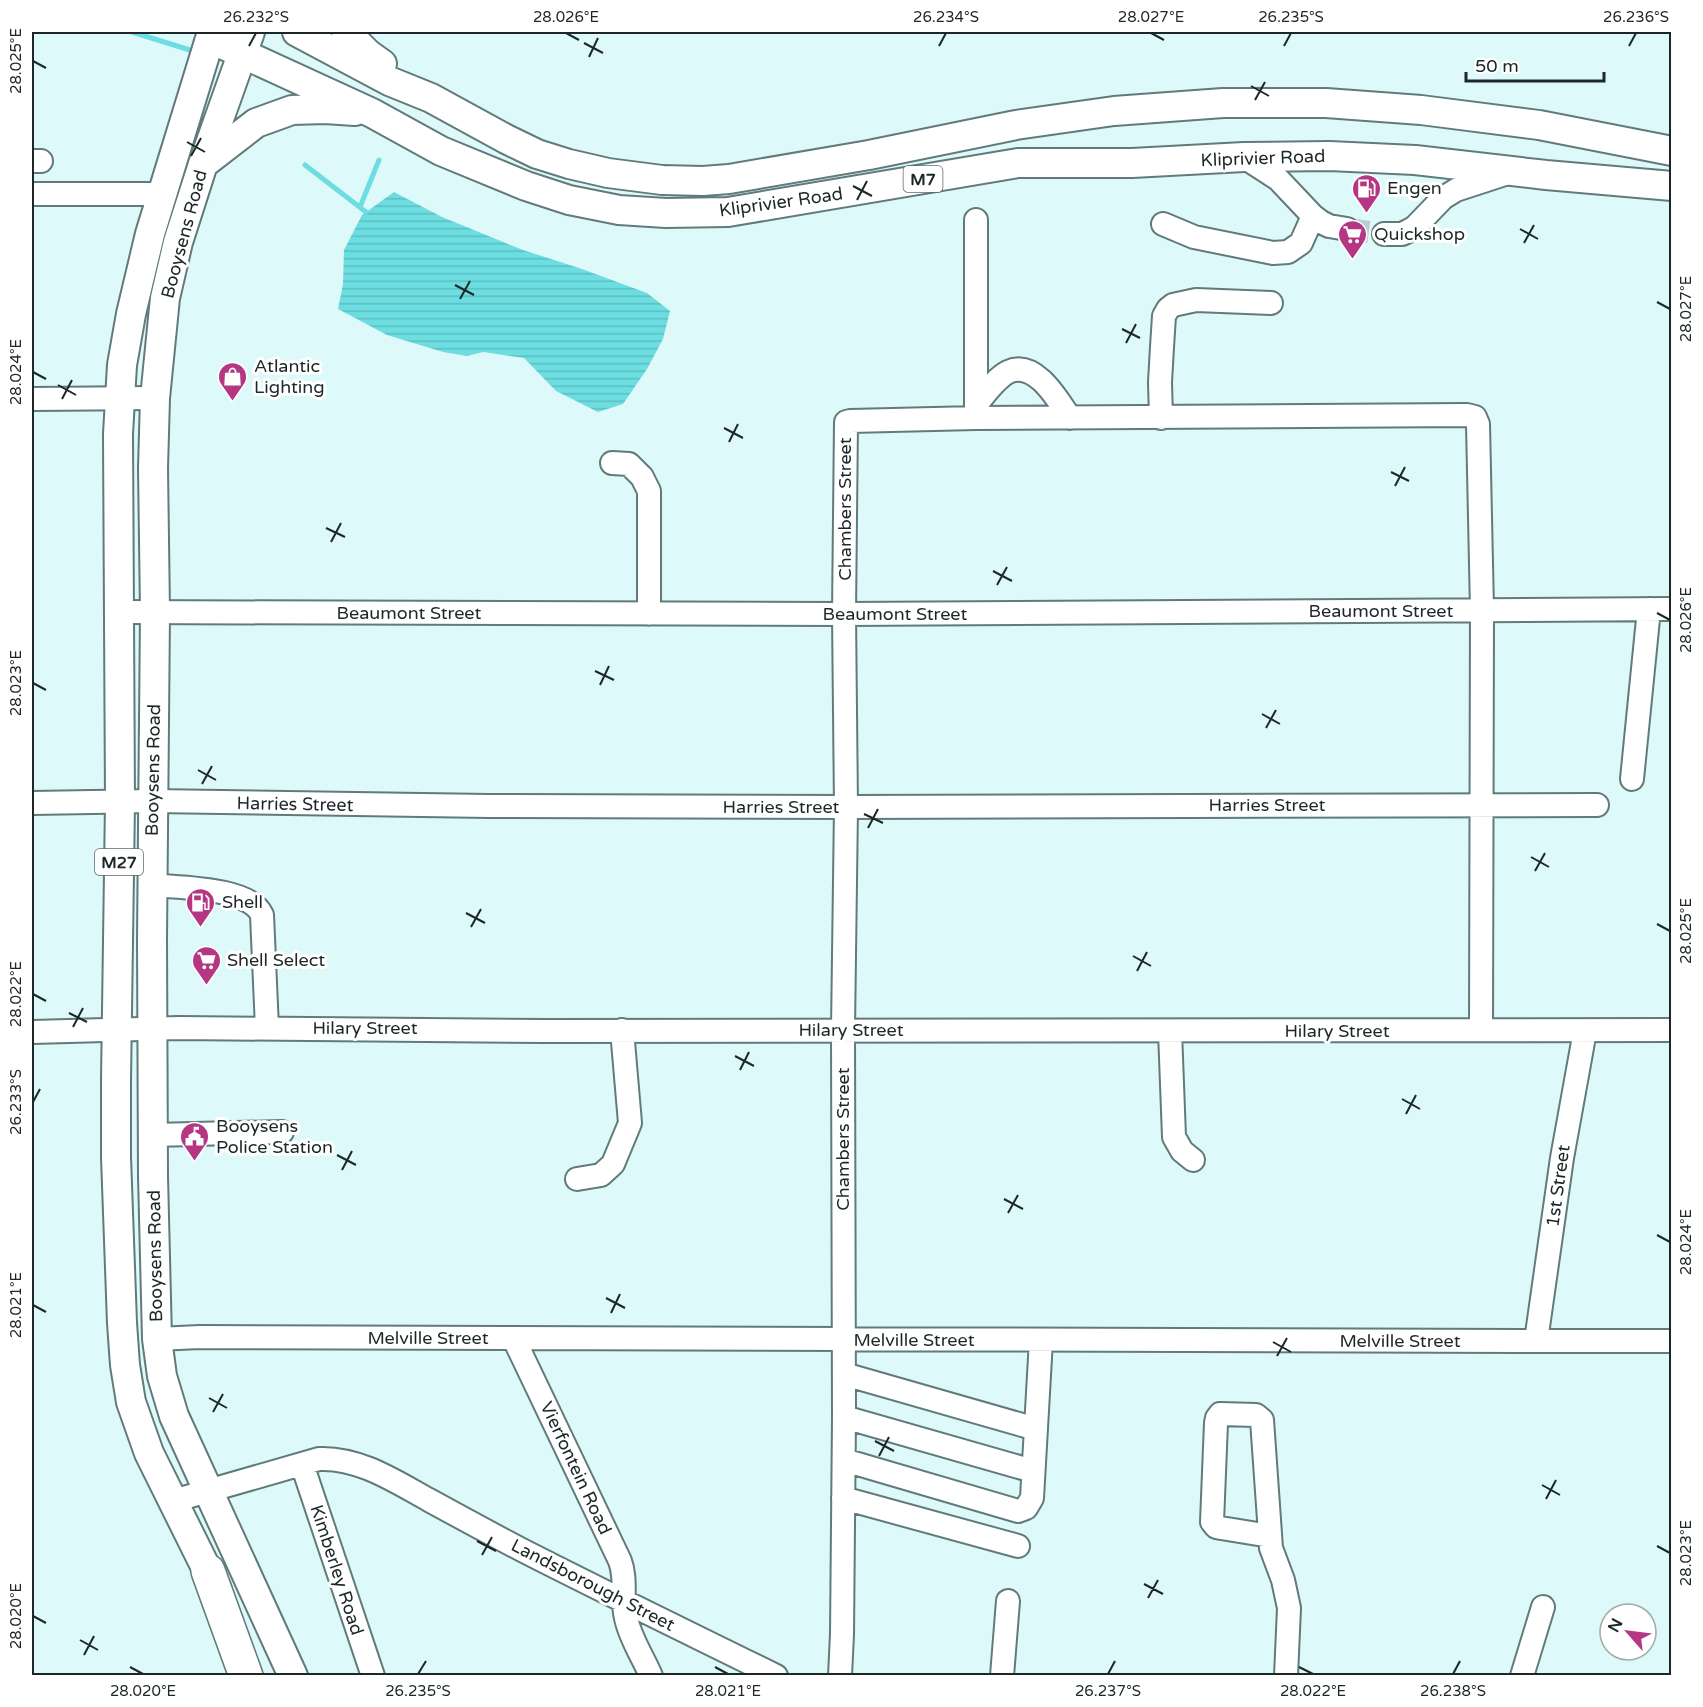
<svg xmlns="http://www.w3.org/2000/svg" width="1703" height="1707" font-family="'Varela Round',sans-serif">
<style>
.water{fill:url(#water-rules)}
.lines{fill:none;stroke-linecap:round;stroke-linejoin:round}
.stream{stroke:#6cdee1;stroke-width:5}
.minor-tunnel{stroke:#b7cfd0;stroke-width:22;stroke-dasharray:22 11;stroke-linecap:butt}
.minor-casing{stroke:#617a7b;stroke-width:26}
.major-casing{stroke:#617a7b;stroke-width:32}
.highway-casing{stroke:#617a7b;stroke-width:36}
.minor{stroke:#fff;stroke-width:22}
.major{stroke:#fff;stroke-width:28}
.highway{stroke:#fff;stroke-width:33}
.ticks{fill:none;stroke:#1d2727;stroke-width:2}
.labels{text-anchor:middle;stroke-width:6;stroke-linejoin:round;paint-order:stroke}
.shield{fill:#fff;stroke:#616868;stroke-width:1.5}
.shield-label{font-size:16px;font-weight:bold;fill:#1d2727}
.street-label{font-size:18px;fill:#1d2727;stroke:#fff}
.poi-label{font-size:18px;fill:#1d2727;stroke:#fff;text-anchor:start}
.neatline{fill:none;stroke:#1d2727;stroke-width:2}
.ticks-label{font-size:15px;text-anchor:middle;fill:#1d2727}
</style>
<defs>
<pattern id="water-rules" width="6" height="5" patternUnits="userSpaceOnUse" patternTransform="scale(1.5)"><rect width="6" height="5" fill="#6cdee1"/><path d="M0 2.5h6" fill="none" stroke="#5dbec1"/></pattern>
</defs>
<rect width="100%" height="100%" fill="#def9fa"/>
<path class="water" d="M 394,192 L 442,217 L 523,250 L 582,269 L 647,293 L 670,311 L 663,339 L 647,369 L 623,404 L 598,412 L 556,391 L 524,358 L 483,352 L 467,356 L 443,352 L 387,335 L 338,309 L 343,284 L 344,250 L 362,215 Z"/>
<g class="lines">
<path class="stream" d="M 132,32 L 193,51
M 305,165 L 366,212
M 360,207 L 379,160"/>
<path class="minor-tunnel" d="M 1347,229 L 1384,234"/>
<defs>
<path id="minor" d="M 1244,157 L 1278,179 L 1313,216 L 1321,222 L 1329,226 L 1347,229
M 32,161 L 41,161
M 32,194 L 161,194
M 1163,224 L 1194,237 L 1273,253 L 1288,252 L 1301,243 L 1313,216
M 1384,234 L 1402,234 L 1408,231 L 1415,227 L 1443,198 L 1456,190 L 1508,173
M 32,399 L 155,398
M 976,405 C 985,394 995,379 1008,372 C 1035,359 1058,400 1070,418
M 976,418 L 976,220
M 1161,418 L 1160,382 L 1162,347 L 1164,316 L 1168,309 L 1173,305 L 1196,300 L 1271,303
M 612,463 L 629,464 L 642,477 L 649,491 L 649,614
M 119,612 L 844,614 L 1672,609
M 1632,779 L 1649,609
M 32,803 L 153,801 L 489,806 L 846,807 L 1597,805
M 152,885 C 179,888 250,887 262,915 L 267,1028
M 1170,1031 L 1174,1137 L 1182,1151 L 1193,1160
M 32,1032 L 179,1028 L 546,1031 L 1672,1030
M 152,1135 L 282,1132
M 577,1179 L 601,1175 L 613,1164 L 630,1123 L 622,1030
M 157,1339 L 200,1337 L 1536,1341 L 1672,1341
M 514,1339 L 620,1561 C 627,1580 621,1599 626,1618 C 630,1638 643,1657 651,1676
M 1536,1341 L 1562,1158 L 1585,1031
M 844,1374 L 1036,1429
M 844,1417 L 1033,1471
M 844,1460 L 1018,1511 L 1026,1508 L 1032,1498 L 1041,1340
M 302,1464 L 373,1676
M 843,1498 L 1018,1546
M 173,1501 L 319,1459 C 359,1457 396,1482 429,1500 C 460,1517 491,1534 522,1550 C 606,1593 691,1634 776,1676
M 1270,1536 L 1221,1528 L 1216,1527 L 1212,1522 L 1216,1423 L 1217,1418 L 1220,1414 L 1256,1415 L 1262,1420 L 1271,1548 L 1283,1580 L 1289,1608 L 1286,1676
M 840,1676 L 842,1634 L 844,1417 L 843,1030 L 846,807 L 844,614 L 846,422 L 850,421 L 976,418 L 1467,415 L 1475,417 L 1478,424 L 1482,610 L 1481,1030
M 1002,1676 L 1008,1601
M 1522,1676 L 1543,1607"/>
<path id="major" d="M 212,32 L 150,234 L 131,314 L 122,365 L 118,434 L 120,802 L 116,1081 L 116,1157 L 122,1323 L 125,1365 L 131,1402 L 149,1453 L 217,1590
M 250,32 L 203,164 L 178,242 L 165,298 L 155,398 L 153,468 L 155,612 L 152,940 L 153,1176 L 157,1339 L 162,1376 L 174,1416 L 293,1676
M 297,32 L 389,81 L 431,98 L 506,139 L 537,154 L 569,164 L 608,173 L 662,180 L 703,181 L 729,179 L 869,155 L 1016,125 L 1114,111 L 1223,103 L 1326,103 L 1421,110 L 1539,125 L 1672,151
M 346,32 L 368,54 L 382,64
M 226,46 L 372,113 L 441,151 L 526,186 L 569,200 L 619,210 L 666,213 L 728,212 L 1018,163 L 1132,163 L 1244,157 L 1329,156 L 1415,160 L 1546,175 L 1672,186
M 203,164 L 256,123 L 292,110 L 325,109 L 355,111"/>
<path id="highway" d="M 208,1571 L 246,1676"/>
</defs>
<use href="#minor" class="minor-casing"/>
<use href="#major" class="major-casing"/>
<use href="#highway" class="highway-casing"/>
<use href="#minor" class="minor"/>
<use href="#major" class="major"/>
<use href="#highway" class="highway"/>
</g>
<path class="ticks" d="M 566,33 L 579,40M 1151,33 L 1164,40M 584,43 L 603,53M 249,46 L 256,33M 939,46 L 946,33M 1284,46 L 1291,33M 1629,46 L 1636,33M 589,57 L 598,38M 33,61 L 46,68M 1251,86 L 1269,96M 1255,100 L 1265,82M 187,142 L 205,152M 191,156 L 201,138M 853,186 L 872,196M 857,200 L 867,181M 1520,229 L 1538,239M 1524,243 L 1534,225M 455,285 L 474,295M 460,299 L 470,281M 1657,302 L 1670,309M 1122,329 L 1140,338M 1126,343 L 1136,324M 33,372 L 46,379M 58,385 L 76,395M 62,399 L 72,380M 724,428 L 743,438M 729,442 L 738,424M 1391,472 L 1409,481M 1395,486 L 1405,467M 326,528 L 345,537M 331,542 L 341,523M 993,571 L 1012,581M 997,585 L 1007,567M 1657,613 L 1670,620M 595,671 L 614,680M 33,683 L 46,690M 600,685 L 609,666M 1262,714 L 1280,724M 1266,728 L 1276,710M 198,770 L 216,780M 202,784 L 212,766M 864,814 L 883,823M 868,828 L 878,809M 1531,857 L 1549,867M 1535,871 L 1545,853M 466,913 L 485,923M 1657,924 L 1670,931M 471,927 L 481,909M 1133,956 L 1151,966M 1137,971 L 1147,952M 33,994 L 46,1001M 69,1013 L 87,1022M 73,1027 L 83,1008M 735,1056 L 754,1066M 740,1070 L 749,1052M 1402,1099 L 1420,1109M 33,1102 L 40,1089M 1406,1114 L 1416,1095M 337,1155 L 356,1165M 342,1170 L 352,1151M 1004,1199 L 1023,1209M 1008,1213 L 1018,1195M 1657,1235 L 1670,1242M 606,1298 L 625,1308M 33,1305 L 46,1312M 611,1313 L 620,1294M 1273,1342 L 1291,1352M 1277,1356 L 1287,1338M 209,1398 L 227,1408M 213,1412 L 223,1394M 875,1441 L 894,1451M 879,1456 L 889,1437M 1542,1485 L 1560,1495M 1546,1499 L 1556,1480M 477,1541 L 496,1551M 1657,1546 L 1670,1553M 482,1555 L 492,1537M 1144,1584 L 1163,1594M 1148,1598 L 1158,1580M 33,1616 L 46,1623M 80,1640 L 98,1650M 84,1655 L 94,1636M 130,1667 L 143,1674M 715,1667 L 728,1674M 1299,1667 L 1313,1674M 418,1674 L 426,1661M 1108,1674 L 1115,1661M 1453,1674 L 1460,1661"/>
<defs>
<symbol id="fuel-pin" viewBox="-11 -11 22 30"><path d="M0 17L-7.5 6A9.5 9.5 0 1 1 7.5 6Z" fill="#b53683" stroke="#fff"/><path d="M-5.5-6h7V0h2V4h1.3V-2.5L3-4.5l.8-.8L6-3V5H2.5V1h-1V6h-7ZM-4.2-4.7v3.2H.2V-4.7Z" fill="#fff"/></symbol>
<symbol id="supermarket-pin" viewBox="-11 -11 22 30"><path d="M0 17L-7.5 6A9.5 9.5 0 1 1 7.5 6Z" fill="#b53683" stroke="#fff"/><path d="M-6-5.5h2.5l.6 2H6L4.5 2H-2.5L-4.4-4H-6ZM-1.5 3.2a1.3 1.3 0 1 0 .1 0ZM3 3.2a1.3 1.3 0 1 0 .1 0Z" fill="#fff"/></symbol>
<symbol id="shop-pin" viewBox="-11 -11 22 30"><path d="M0 17L-7.5 6A9.5 9.5 0 1 1 7.5 6Z" fill="#b53683" stroke="#fff"/><path d="M-5-2.5h2.3a2.7 3.5 0 0 1 5.4 0H5L5.5 6h-11ZM-1.5-2.5h3a1.5 2.3 0 0 0-3 0Z" fill="#fff"/></symbol>
<symbol id="civic-pin" viewBox="-11 -11 22 30"><path d="M0 17L-7.5 6A9.5 9.5 0 1 1 7.5 6Z" fill="#b53683" stroke="#fff"/><path d="M-.6-6.5H3V-4.5H.6V-3L4-1V1h2V6H-6V1h2V-1L-.6-3ZM-1.2 2.5V6h2.4V2.5Z" fill="#fff"/></symbol>
</defs>
<g fill-rule="evenodd">
<use href="#fuel-pin" x="1350" y="172" width="33" height="45"/>
<use href="#supermarket-pin" x="1336" y="218" width="33" height="45"/>
<use href="#shop-pin" x="216" y="360" width="33" height="45"/>
<use href="#fuel-pin" x="184" y="886" width="33" height="45"/>
<use href="#supermarket-pin" x="190" y="944" width="33" height="45"/>
<use href="#civic-pin" x="178" y="1120" width="33" height="45"/>
</g>
<g class="labels">
<g class="shield">
<rect x="903.5" y="166" width="39" height="26" rx="4.5"/>
<rect x="95" y="849" width="48" height="26" rx="4.5"/>
</g>
<g class="shield-label">
<text x="923" y="185">M7</text>
<text x="119" y="868">M27</text>
</g>
<g class="street-label">
<text transform="translate(1263 158) rotate(-2)" y="6">Kliprivier Road</text>
<text transform="translate(781 202) rotate(-8)" y="6">Kliprivier Road</text>
<text transform="translate(184 234) rotate(-75)" y="6">Booysens Road</text>
<text transform="translate(845 509) rotate(-90)" y="6">Chambers Street</text>
<text x="1381" y="617">Beaumont Street</text>
<text x="409" y="619">Beaumont Street</text>
<text x="895" y="620">Beaumont Street</text>
<text transform="translate(153 770) rotate(-89)" y="6">Booysens Road</text>
<text transform="translate(295 804) rotate(1)" y="6">Harries Street</text>
<text x="1267" y="811">Harries Street</text>
<text x="781" y="813">Harries Street</text>
<text x="365" y="1034">Hilary Street</text>
<text x="851" y="1036">Hilary Street</text>
<text x="1337" y="1037">Hilary Street</text>
<text transform="translate(843 1139) rotate(-90)" y="6">Chambers Street</text>
<text transform="translate(1558 1186) rotate(-82)" y="6">1st Street</text>
<text transform="translate(155 1256) rotate(-91)" y="6">Booysens Road</text>
<text x="428" y="1344">Melville Street</text>
<text x="914" y="1346">Melville Street</text>
<text x="1400" y="1347">Melville Street</text>
<text transform="translate(576 1468) rotate(65)" y="6">Vierfontein Road</text>
<text transform="translate(337 1570) rotate(72)" y="6">Kimberley Road</text>
<text transform="translate(593 1585) rotate(27)" y="6">Landsborough Street</text>
</g>
<g class="poi-label">
<text x="1387" y="194">Engen</text>
<text x="1374" y="240">Quickshop</text>
<text x="254" y="372">Atlantic<tspan x="254" dy="21">Lighting</tspan></text>
<text x="222" y="908">Shell</text>
<text x="227" y="966">Shell Select</text>
<text x="216" y="1132">Booysens<tspan x="216" dy="21">Police Station</tspan></text>
</g>
</g>
<rect width="1703" height="1707" fill="none" stroke="#ffffff" stroke-width="66"/>
<g transform="translate(1628 1632) rotate(298)"><circle r="28" fill="#ffffff" stroke="#a5a9a9" stroke-width="1.5"/>
<path d="M0-4.5L10 22L0 15L-10 22Z" fill="#b53683"/>
<text y="-9" font-size="16" font-weight="bold" text-anchor="middle" fill="#1d2727">N</text>
</g>
<path d="M1466 72v9h138v-9" fill="none" stroke="#1d2727" stroke-width="3"/>
<text x="1475" y="72" font-size="18" fill="#1d2727" stroke="#ffffff" stroke-width="4.5" paint-order="stroke">50 m</text>
<rect x="33" y="33" width="1637" height="1641" class="neatline"/>
<g class="ticks-label">
<text x="256" y="22">26.232°S</text>
<text x="566" y="22">28.026°E</text>
<text x="946" y="22">26.234°S</text>
<text x="1151" y="22">28.027°E</text>
<text x="1291" y="22">26.235°S</text>
<text x="1636" y="22">26.236°S</text>
<text transform="translate(16 61) rotate(-90)" y="5">28.025°E</text>
<text transform="translate(1686 309) rotate(-90)" y="5">28.027°E</text>
<text transform="translate(16 372) rotate(-90)" y="5">28.024°E</text>
<text transform="translate(1686 620) rotate(-90)" y="5">28.026°E</text>
<text transform="translate(16 683) rotate(-90)" y="5">28.023°E</text>
<text transform="translate(1686 931) rotate(-90)" y="5">28.025°E</text>
<text transform="translate(16 994) rotate(-90)" y="5">28.022°E</text>
<text transform="translate(16 1102) rotate(-90)" y="5">26.233°S</text>
<text transform="translate(1686 1242) rotate(-90)" y="5">28.024°E</text>
<text transform="translate(16 1305) rotate(-90)" y="5">28.021°E</text>
<text transform="translate(1686 1553) rotate(-90)" y="5">28.023°E</text>
<text transform="translate(16 1616) rotate(-90)" y="5">28.020°E</text>
<text x="143" y="1696">28.020°E</text>
<text x="418" y="1696">26.235°S</text>
<text x="728" y="1696">28.021°E</text>
<text x="1108" y="1696">26.237°S</text>
<text x="1313" y="1696">28.022°E</text>
<text x="1453" y="1696">26.238°S</text>
</g>
</svg>
